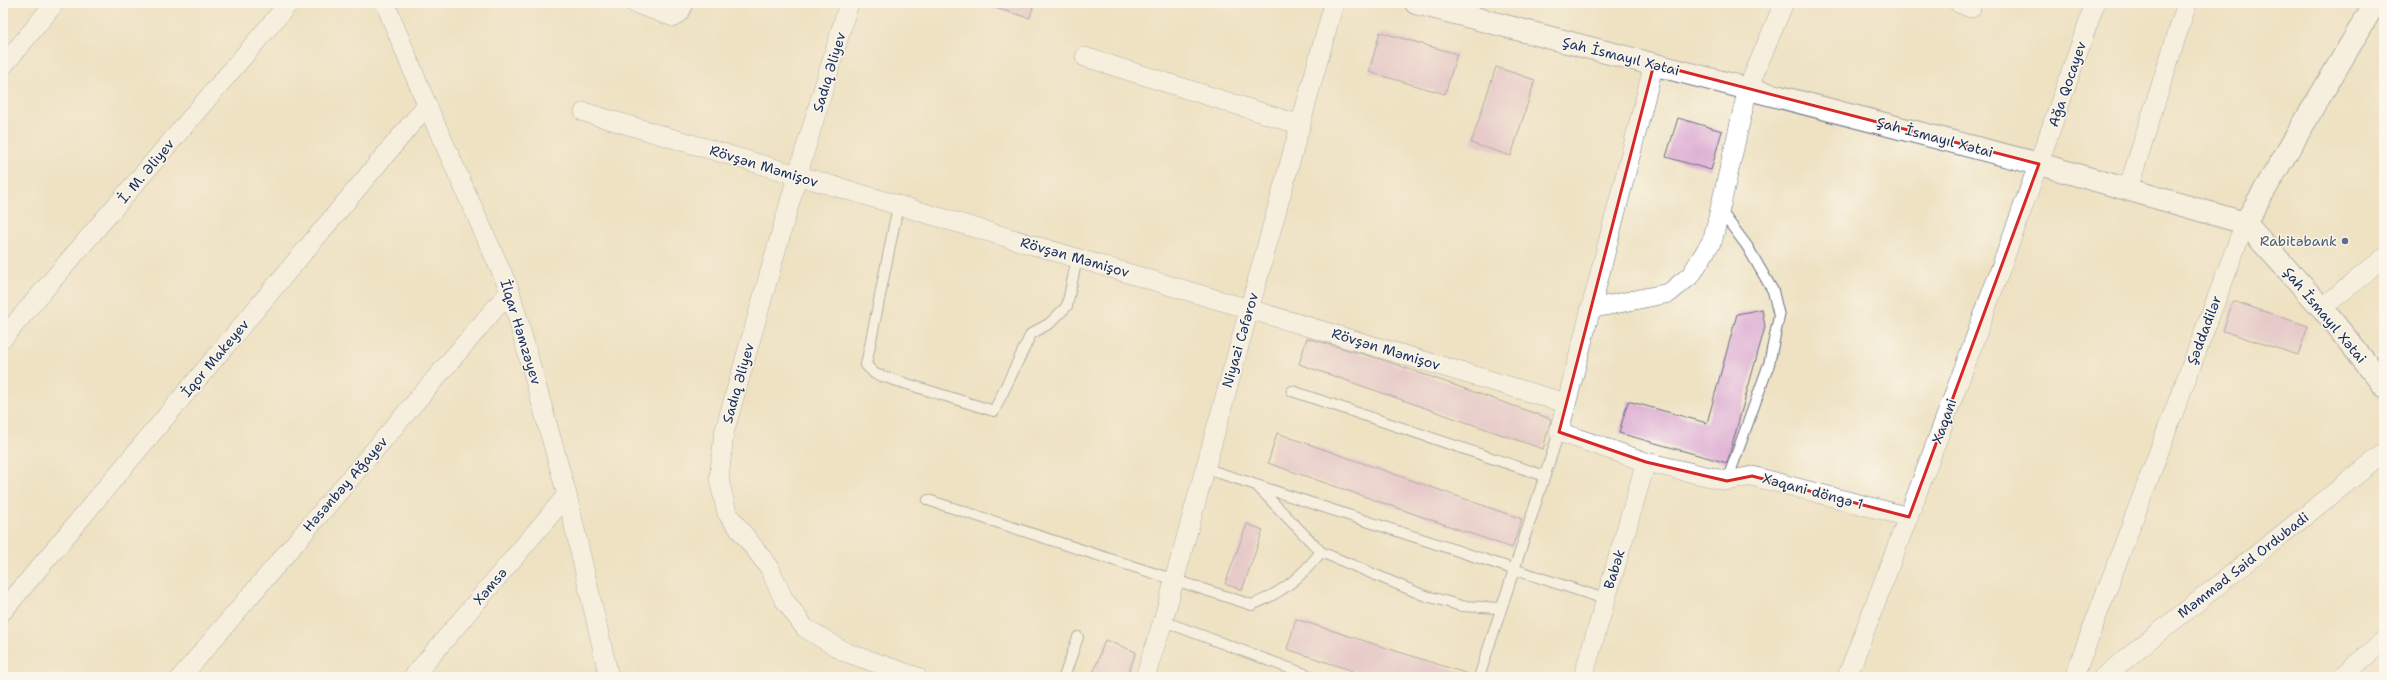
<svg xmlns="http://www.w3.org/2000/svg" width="2387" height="680" font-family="'Shantell Sans',sans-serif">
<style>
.building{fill:#ddacd3}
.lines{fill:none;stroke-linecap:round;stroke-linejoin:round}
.lane-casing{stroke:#656e81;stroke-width:12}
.street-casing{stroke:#656e81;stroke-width:20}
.secondary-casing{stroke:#656e81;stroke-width:24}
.primary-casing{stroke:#656e81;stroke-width:24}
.lane{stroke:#fff;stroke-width:10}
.street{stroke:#fff;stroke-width:19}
.secondary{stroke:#fff;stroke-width:22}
.primary{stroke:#fff;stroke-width:22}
.marked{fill:none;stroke:#d62828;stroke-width:3;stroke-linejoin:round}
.service-dot{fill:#5c6f8a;stroke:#fbf7ec;stroke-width:1.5}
.labels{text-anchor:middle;stroke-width:3;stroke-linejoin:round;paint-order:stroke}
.street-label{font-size:14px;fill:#1b2f5e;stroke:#fbf7ec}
.service-label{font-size:14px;fill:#4e5e75;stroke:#fbf7ec;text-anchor:end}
</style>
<rect width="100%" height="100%" fill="#fbf7ec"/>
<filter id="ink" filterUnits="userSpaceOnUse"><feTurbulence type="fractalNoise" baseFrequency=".025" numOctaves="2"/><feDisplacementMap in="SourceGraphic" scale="8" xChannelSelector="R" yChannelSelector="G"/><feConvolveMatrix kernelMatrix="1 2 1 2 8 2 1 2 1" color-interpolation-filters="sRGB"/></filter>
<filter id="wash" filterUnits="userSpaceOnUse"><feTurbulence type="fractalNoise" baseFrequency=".012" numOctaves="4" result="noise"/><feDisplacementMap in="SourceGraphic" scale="16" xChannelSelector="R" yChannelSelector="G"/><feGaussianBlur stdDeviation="0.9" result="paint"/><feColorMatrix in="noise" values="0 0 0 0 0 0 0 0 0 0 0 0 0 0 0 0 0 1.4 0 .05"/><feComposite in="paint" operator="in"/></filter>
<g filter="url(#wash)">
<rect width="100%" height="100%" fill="#eee2c3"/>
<g id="blocks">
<path class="building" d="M 992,3 L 1034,3 L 1030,18 L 991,7 Z
M 1380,32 L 1457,54 L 1445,94 L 1369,72 Z
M 1496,67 L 1535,80 L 1511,156 L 1471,143 Z
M 1678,118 L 1722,131 L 1711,170 L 1666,157 Z
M 2233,301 L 2308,326 L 2298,355 L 2223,331 Z
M 1762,309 L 1765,327 L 1727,463 L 1619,433 L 1628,401 L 1707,423 L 1737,314 Z
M 1307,338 L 1380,359 L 1551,419 L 1543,449 L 1299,364 Z
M 1277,433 L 1522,519 L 1512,548 L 1268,463 Z
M 1247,524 L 1263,530 L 1242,590 L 1225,584 Z
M 1296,619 L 1468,674 L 1468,677 L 1371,677 L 1287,649 Z
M 1105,640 L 1136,652 L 1127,677 L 1092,677 Z"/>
</g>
</g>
<g filter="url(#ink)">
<use href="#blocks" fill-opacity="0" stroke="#656e81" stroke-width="1"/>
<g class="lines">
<defs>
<path id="lane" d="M 898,206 L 866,365 L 875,374 L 994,411 L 1031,334 L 1050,323 L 1067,306 L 1077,258
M 1720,210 L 1747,246 L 1773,291 L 1779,316 L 1769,364 L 1727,481
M 1292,391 L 1545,476
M 1204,468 L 1605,599
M 1258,487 L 1321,552 L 1423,595 L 1462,606 L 1500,608
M 928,500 L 1252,605 C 1283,592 1300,578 1321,552
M 1163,621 L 1313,677
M 1064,677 L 1078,637
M 1479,677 L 1559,432"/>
<path id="street" d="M 385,3 L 427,105 L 510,291 L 567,495 L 609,677
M 634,3 L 674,17 L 679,13 L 684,3
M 849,3 L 797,177 L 724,433 L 719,479 L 727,513 L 769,567 L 783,598 L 805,628 L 845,652 L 917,677
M 1959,3 L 1971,8
M 1085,57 L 1301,125
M 1654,64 L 1559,432 L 1646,462 L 1727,481 L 1752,476 L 1909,517
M 3,66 L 55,3
M 584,112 L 1566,403
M 2128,189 L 2187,3
M 2322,308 L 2384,258
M 1590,309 L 1669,293 L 1691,275 L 1713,239 L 1748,88 L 1784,3
M 3,338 L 289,3
M 3,611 L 427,105
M 181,677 L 510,291
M 413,677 L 567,495
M 1145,677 L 1163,621 L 1334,3
M 1583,677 L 1646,462
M 1847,677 C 1933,454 2017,229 2095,3
M 2074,677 L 2245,223
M 2103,677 L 2384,453
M 2342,677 L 2384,640"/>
<path id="secondary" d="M 2245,223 L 2375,3"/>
<path id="primary" d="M 1416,3 L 2039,164 L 2245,223 L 2322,308 L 2384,386"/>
</defs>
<use href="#lane" class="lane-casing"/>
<use href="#street" class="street-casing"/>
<use href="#secondary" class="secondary-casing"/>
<use href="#primary" class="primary-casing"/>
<use href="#lane" class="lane"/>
<use href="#street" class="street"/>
<use href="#secondary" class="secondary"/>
<use href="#primary" class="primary"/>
</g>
</g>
<path d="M0 0H2387V680H0ZM 1654,64 L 2039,164 L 1909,517 L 1752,476 L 1727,481 L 1646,462 L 1559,432 Z" fill="#eee2c3" fill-opacity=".55" fill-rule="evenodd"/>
<path class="marked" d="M 1654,64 L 2039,164 L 1909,517 L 1752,476 L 1727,481 L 1646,462 L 1559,432 Z"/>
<circle class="service-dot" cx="2345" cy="241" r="4"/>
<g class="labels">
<g class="street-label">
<text transform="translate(1621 56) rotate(14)" y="5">Şah İsmayıl Xətai</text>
<text transform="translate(829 72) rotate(-73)" y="5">Sadıq Əliyev</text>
<text transform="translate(2067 84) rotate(-71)" y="5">Ağa Qocayev</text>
<text transform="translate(1935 137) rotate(15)" y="5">Şah İsmayıl Xətai</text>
<text transform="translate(764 166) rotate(17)" y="5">Rövşən Məmişov</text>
<text transform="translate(146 171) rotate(-50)" y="5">İ. M. Əliyev</text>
<text transform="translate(1075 257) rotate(16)" y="5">Rövşən Məmişov</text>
<text transform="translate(2325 315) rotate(50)" y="5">Şah İsmayıl Xətai</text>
<text transform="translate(2204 330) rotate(-69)" y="5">Şəddadilər</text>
<text transform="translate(521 332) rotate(73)" y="5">İlqar Həmzəyev</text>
<text transform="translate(1240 340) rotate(-74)" y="5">Niyazi Cəfərov</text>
<text transform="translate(1386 349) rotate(17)" y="5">Rövşən Məmişov</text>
<text transform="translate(215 358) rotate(-50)" y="5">İqor Makeyev</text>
<text transform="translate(738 383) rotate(-74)" y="5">Sadıq Əliyev</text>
<text transform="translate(1944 421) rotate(-70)" y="5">Xaqani</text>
<text transform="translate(345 484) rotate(-49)" y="5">Həsənbəy Ağayev</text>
<text transform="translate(1813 491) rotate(15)" y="5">Xəqani döngə 1</text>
<text transform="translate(2243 565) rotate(-38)" y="5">Məmməd Səid Ordubadi</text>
<text transform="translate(1614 569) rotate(-73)" y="5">Babək</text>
<text transform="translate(490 586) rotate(-50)" y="5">Xəmsə</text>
</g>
<g class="service-label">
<text x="2337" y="246">Rabitəbank</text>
</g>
</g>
<rect width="2387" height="680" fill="none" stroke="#fbf7ec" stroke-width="16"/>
</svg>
